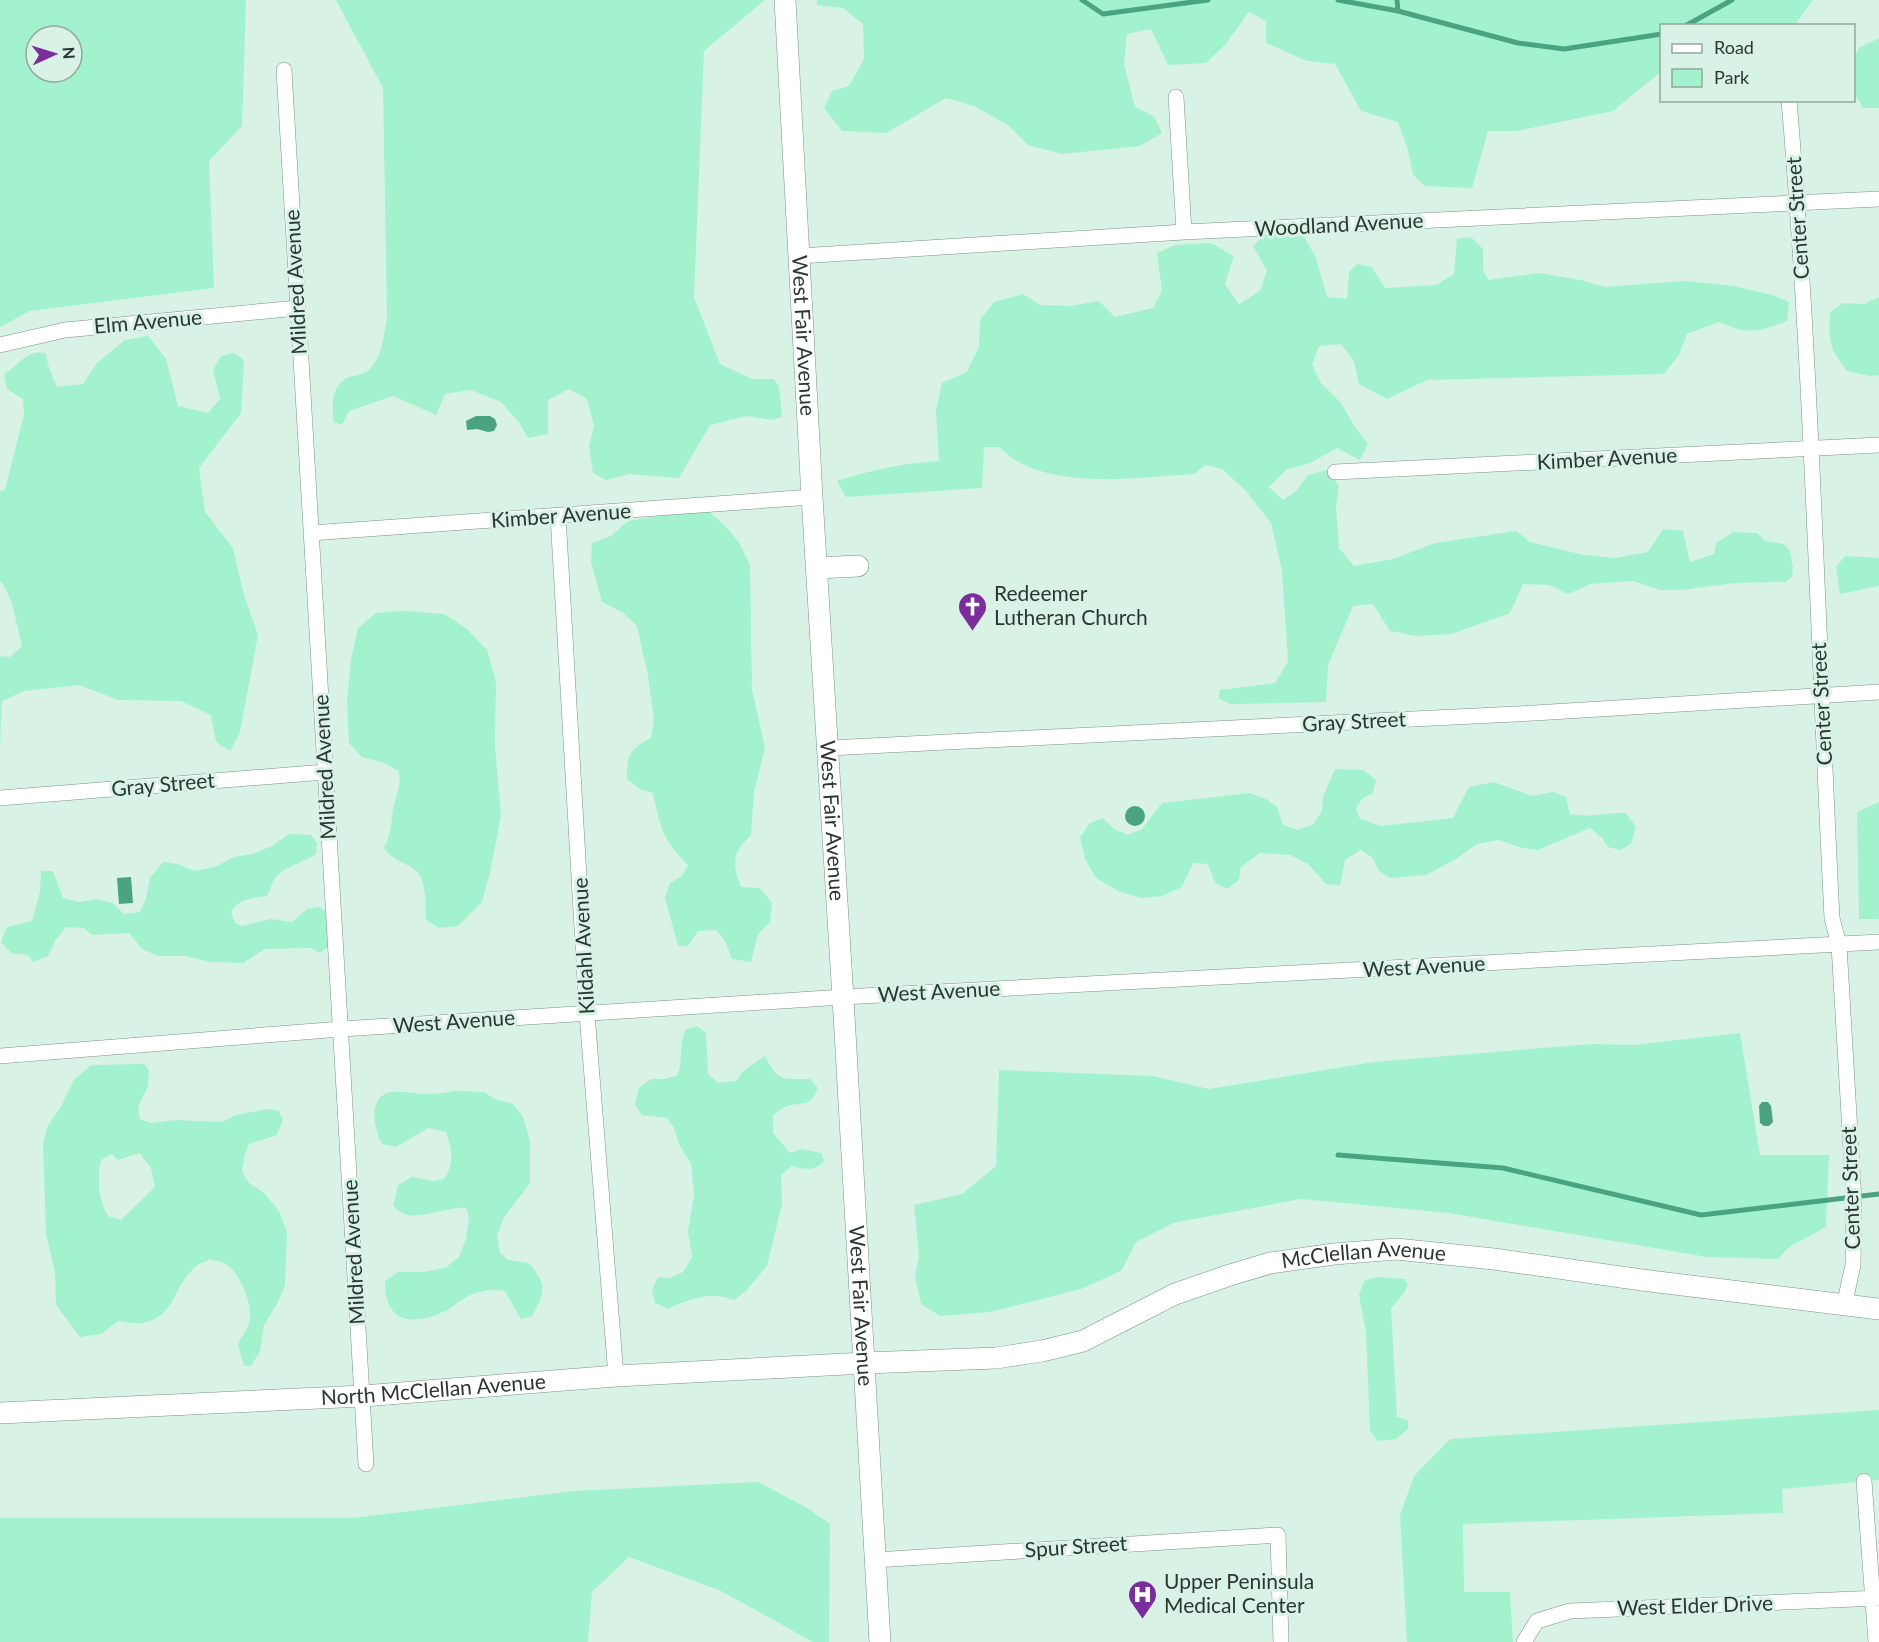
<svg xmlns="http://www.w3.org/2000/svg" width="1879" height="1642" font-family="Lato,sans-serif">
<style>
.green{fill:#a3f2ce;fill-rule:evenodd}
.water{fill:#4aa47f}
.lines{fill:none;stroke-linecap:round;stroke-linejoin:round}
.stream{stroke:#4aa47f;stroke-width:5}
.street-casing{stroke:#7a9286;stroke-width:16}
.secondary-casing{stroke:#7a9286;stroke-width:22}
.street{stroke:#fff;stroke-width:15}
.secondary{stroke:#fff;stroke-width:21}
.labels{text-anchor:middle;stroke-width:6;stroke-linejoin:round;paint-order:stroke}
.street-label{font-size:21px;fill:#2c3731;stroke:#d8f3e6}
.poi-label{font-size:21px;fill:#2c3731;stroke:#d8f3e6;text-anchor:start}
</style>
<rect width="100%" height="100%" fill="#d8f3e6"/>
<path class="green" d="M 0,0 L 246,0 L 242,126 L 209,161 L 214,288 L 30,311 L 0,327 ZM 36,36 L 72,36 L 72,72 L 36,72 Z
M 336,0 L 765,0 L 704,51 L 694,297 L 720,364 L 752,379 L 773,379 L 779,386 L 782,417 L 772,420 L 747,416 L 710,425 L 679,478 L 629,474 L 606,480 L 593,473 L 589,446 L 594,426 L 587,399 L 569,389 L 548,400 L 548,434 L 528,438 L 520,424 L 501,402 L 471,390 L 445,394 L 436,415 L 393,396 L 349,411 L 342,425 L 334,422 C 332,406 330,390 345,379 C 351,375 361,376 367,371 C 383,359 383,337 387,319 L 383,88 Z
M 817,0 L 1813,0 L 1797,22 L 1797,25 L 1662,26 L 1661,75 L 1657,75 L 1613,111 L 1517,131 L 1488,131 L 1472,188 L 1425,186 L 1413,175 L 1408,150 L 1398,122 L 1361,111 L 1335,64 L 1307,61 L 1266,43 L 1266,21 L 1249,12 L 1225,45 L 1206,63 L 1168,65 L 1151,29 L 1127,34 L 1124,64 L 1135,107 L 1155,117 L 1162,133 L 1140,146 L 1062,154 L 1028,145 L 1008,125 L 974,106 L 946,98 L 886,133 L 842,131 L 824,108 L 832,91 L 849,86 L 864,59 L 863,24 L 843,8 L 817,5 Z
M 1879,38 L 1879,108 L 1863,108 L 1854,92 L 1854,59 L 1859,48 Z
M 1264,235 L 1304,236 L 1316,258 L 1327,297 L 1347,299 L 1349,272 L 1357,264 L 1372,267 L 1385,288 L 1436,285 L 1454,274 L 1457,239 L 1471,237 L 1483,249 L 1483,269 L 1488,280 L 1539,273 L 1581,280 L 1605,287 L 1684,281 L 1734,286 L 1772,295 L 1789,302 L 1787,321 C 1759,332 1747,335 1719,322 L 1687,334 L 1679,355 L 1664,374 L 1427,380 L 1387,399 L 1359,384 L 1354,361 L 1341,344 L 1319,346 L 1312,365 L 1321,383 L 1341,403 L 1353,424 L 1368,444 L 1360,460 L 1337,448 L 1310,463 L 1286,470 L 1269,487 L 1283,500 L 1296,491 L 1308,475 L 1327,470 L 1339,486 L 1336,506 L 1339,548 L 1354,566 L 1393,559 L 1435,543 L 1516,531 L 1530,542 L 1584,555 L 1615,558 L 1648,552 L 1663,529 L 1683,531 L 1690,562 L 1714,554 L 1716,543 L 1733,532 L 1757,533 L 1765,541 L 1784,544 L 1790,551 L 1793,568 L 1792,577 L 1785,582 L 1735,583 L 1681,590 L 1660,590 L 1633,581 L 1591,584 L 1568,594 L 1549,585 L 1523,584 L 1510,613 L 1452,634 L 1417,636 L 1390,631 L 1373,604 L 1353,606 L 1328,665 L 1326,702 L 1230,704 L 1218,698 L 1220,690 L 1275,683 L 1288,662 L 1282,570 L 1271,523 L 1246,491 L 1222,469 L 1205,465 L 1194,474 C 1140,477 1066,489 1017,461 C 1011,458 1005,452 999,447 L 984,447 L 982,488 L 846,497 L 837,481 C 871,470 904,463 939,461 L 936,410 L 942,383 L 967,372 L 979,346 L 980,320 L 994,302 L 1023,294 L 1040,305 L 1070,306 L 1099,301 L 1115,317 L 1153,308 L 1162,291 L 1157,253 L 1175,245 L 1211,243 L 1234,256 L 1225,284 L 1239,304 L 1260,291 L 1267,271 L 1253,246 Z
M 1879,297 L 1879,375 L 1870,376 L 1847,371 C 1828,346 1829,342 1830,312 L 1843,303 L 1864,304 Z
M 148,336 L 166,359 L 178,406 L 208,413 L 220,399 L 213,370 L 221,356 L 234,353 L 244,360 L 241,413 L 199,468 L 205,512 L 233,548 L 244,595 L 258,635 L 240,732 L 230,751 L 216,742 L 211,715 L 181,701 L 118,700 L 79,685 L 24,691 L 2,701 L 0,749 L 0,656 L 10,657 L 22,646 L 12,603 L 3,584 L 0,582 L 0,491 L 5,490 L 24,415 L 23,399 L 7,389 L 4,374 C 20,365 26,349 46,353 L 48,365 L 57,387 L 83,384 L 97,363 L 125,340 Z
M 710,512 L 728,529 L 740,544 L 750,565 L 752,689 L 765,748 L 754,792 L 751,835 C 732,853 732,863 741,887 L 760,888 L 772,903 L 770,922 L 758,934 L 751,962 L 732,959 L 725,941 L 716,930 L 698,931 L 688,946 L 678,946 L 665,898 L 670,883 L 682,876 L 688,865 C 663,840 660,828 653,793 L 640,789 L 627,779 C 626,755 630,749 651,738 L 654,719 L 648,676 L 637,626 L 623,613 L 602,602 L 591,562 L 592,543 L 611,536 L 628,521 L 676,513 Z
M 1845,556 L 1879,558 L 1879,586 L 1840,594 L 1836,567 Z
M 403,611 L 444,614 L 467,629 L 487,650 L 496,682 L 495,745 L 501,816 L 490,873 L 482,902 L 458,926 L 439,928 L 426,920 C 425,904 428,876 411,867 C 400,861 392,859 384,848 C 391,835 391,824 393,810 C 396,794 401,789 399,771 L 384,763 L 362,757 L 349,743 L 347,702 L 351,660 L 358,628 L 376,613 Z
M 1335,769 L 1363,770 L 1376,780 L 1373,793 L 1362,799 L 1356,809 L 1360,819 L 1381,826 L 1453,818 L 1469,787 L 1494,782 L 1532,796 L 1553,792 L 1566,797 L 1570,814 C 1591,818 1605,812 1626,813 L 1636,827 L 1631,844 L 1620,850 L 1608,847 L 1602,838 L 1590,828 L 1538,850 L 1522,848 L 1499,840 L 1477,844 L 1456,859 L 1426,875 L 1390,878 L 1379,871 L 1373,858 L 1361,850 L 1345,860 L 1340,885 L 1326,884 L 1308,864 L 1290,855 L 1260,853 L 1241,867 L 1239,880 L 1227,889 L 1215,883 L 1208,864 L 1193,863 L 1182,887 L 1162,896 L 1142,898 L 1120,892 L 1096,878 L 1085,859 L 1080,837 L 1090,823 L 1103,818 L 1114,829 L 1128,835 L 1142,829 L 1162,803 L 1250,793 L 1266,799 L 1277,807 L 1283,825 L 1298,830 L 1314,824 L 1322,810 L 1323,797 Z
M 1879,802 L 1879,919 L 1859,919 L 1857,812 Z
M 289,834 L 311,835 L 317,843 L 316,854 C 304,862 284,867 276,877 C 272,882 270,891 267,896 C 253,898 239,898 231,912 L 235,923 L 242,926 L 271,919 L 292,922 L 307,909 L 319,907 L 325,911 L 328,923 L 328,947 L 320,953 L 311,948 L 265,949 L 243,963 L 210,962 L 185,956 L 158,956 L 142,949 L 129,933 L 92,935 L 84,928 L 66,927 L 55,941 L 48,956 L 33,962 L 28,955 L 11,953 L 1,942 L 7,927 L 32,921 L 40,892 L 41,871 L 53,871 L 63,898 L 79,902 L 97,899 L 113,903 L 124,914 L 140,912 L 146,898 L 150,878 L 163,862 L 178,864 L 194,871 L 215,867 L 234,857 L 252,854 L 272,846 Z
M 697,1026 L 706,1033 L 708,1074 L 718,1083 L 736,1081 L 743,1071 L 765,1056 C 778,1082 783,1079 810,1079 L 818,1088 C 809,1106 809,1102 791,1105 C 785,1106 779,1111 773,1115 L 773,1133 L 790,1153 L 802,1149 L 821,1153 L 824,1161 C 815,1172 804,1169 792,1166 L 781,1175 L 782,1204 L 767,1266 L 745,1292 L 734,1300 C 710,1291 690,1299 668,1309 L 655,1303 L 652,1290 L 658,1277 L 670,1278 L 683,1272 L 692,1257 L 688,1231 L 694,1195 L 691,1164 L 679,1144 L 674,1128 L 667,1118 L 642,1115 L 635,1105 L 639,1088 L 651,1079 L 665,1079 L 678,1075 C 683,1059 679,1045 685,1030 Z
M 1740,1033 L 1760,1155 L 1829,1155 L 1826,1227 L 1789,1247 L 1778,1259 L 1707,1257 L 1449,1213 L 1301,1199 L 1173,1223 L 1136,1242 L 1121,1271 L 1081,1289 L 990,1312 L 940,1316 L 921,1304 L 915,1277 L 919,1256 L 914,1205 L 962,1194 L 996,1166 L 999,1070 L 1152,1076 L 1209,1089 L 1374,1062 L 1592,1044 L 1634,1045 Z
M 144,1064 L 149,1070 L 148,1086 L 138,1107 L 140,1119 L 151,1123 L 175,1120 L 222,1122 L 236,1115 L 268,1109 L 279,1111 L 283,1119 L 277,1135 L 249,1144 L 245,1154 L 242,1171 L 249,1183 L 264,1193 L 279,1211 L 287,1232 L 285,1285 L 277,1304 L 264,1325 L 260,1351 L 251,1366 L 244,1366 L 238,1344 C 242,1335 249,1329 250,1318 C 251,1300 240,1272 224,1263 C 220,1261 214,1261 210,1259 C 206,1262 200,1263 197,1266 C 173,1283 177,1317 142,1323 C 135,1324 126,1322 118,1321 L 101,1334 L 80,1337 L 56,1305 L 55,1273 L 46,1233 L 43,1143 L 48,1125 L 61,1107 L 73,1081 L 91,1065 ZM 139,1153 L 151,1168 L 155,1187 L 121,1220 L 108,1216 C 98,1199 97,1179 101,1160 L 112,1154 L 118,1160 Z
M 456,1091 L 484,1092 L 495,1099 L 513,1104 L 523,1117 L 530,1141 L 530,1183 L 503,1219 L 497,1236 L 500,1253 L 508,1260 L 529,1263 C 547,1284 546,1292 532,1316 L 521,1319 L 505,1291 C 493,1289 484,1290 473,1294 C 464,1297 457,1304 449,1309 C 417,1326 384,1326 385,1281 L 398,1272 L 423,1272 L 445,1268 L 459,1257 L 466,1239 L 469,1217 L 466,1208 C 450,1206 418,1220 405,1214 C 401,1213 397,1209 393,1206 L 398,1185 L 412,1177 L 432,1181 L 444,1179 C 455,1162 452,1151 446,1132 L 428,1128 L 396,1147 L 382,1144 C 374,1130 367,1097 390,1092 C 401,1090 416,1094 428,1094 C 437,1094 446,1092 456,1091 Z
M 1377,1277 L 1405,1279 L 1408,1285 L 1405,1292 L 1391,1308 L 1397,1417 L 1408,1420 L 1408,1429 L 1396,1439 L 1378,1441 L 1370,1431 L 1366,1333 L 1359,1294 L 1365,1280 Z
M 1879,1410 L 1879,1480 L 1782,1489 L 1783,1513 L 1463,1524 L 1464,1592 L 1510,1592 L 1513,1642 L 1407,1642 L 1400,1515 L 1414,1476 L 1450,1439 Z
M 758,1482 L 809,1509 L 830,1524 L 829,1642 L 813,1642 L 721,1591 L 629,1557 L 592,1592 L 588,1642 L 0,1642 L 0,1518 L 353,1518 L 574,1491 Z"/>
<path class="water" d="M 476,416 L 490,416 L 495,419 L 497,425 L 494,431 L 488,432 L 477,429 L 467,430 L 466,421 Z
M1125 816a10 10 0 1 1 20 0a10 10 0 1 1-20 0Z
M 131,877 L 133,903 L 119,904 L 117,878 Z
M 1762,1102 L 1768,1102 L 1771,1106 L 1773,1122 L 1769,1126 L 1764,1126 L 1760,1123 L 1759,1106 Z"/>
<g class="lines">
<path class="stream" d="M 1082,0 L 1103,14 L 1208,0
M 1338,0 L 1398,11 L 1518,43 L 1564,49 L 1662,34
M 1397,0 L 1398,11
M 1685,26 L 1732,0
M 1338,1155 L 1503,1168 L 1701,1215 L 1879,1194"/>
<defs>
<path id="street" d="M 284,70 L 366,1464
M 1176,97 L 1184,232
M 1789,100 C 1812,372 1818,645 1832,918 L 1839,945 L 1854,1201 L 1853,1265 L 1844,1306
M 799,256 L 1184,232 L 1879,199
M 0,345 L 65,330 L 298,308
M 1335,472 L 1879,445
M 558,516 L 587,1014 L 616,1376
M 311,533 L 812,497
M 828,748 L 1534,713 L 1879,692
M 0,798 L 325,772
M 0,1056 L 341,1029 L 843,997 L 1879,942
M 1864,1481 L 1876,1642
M 875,1560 L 1278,1535 L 1281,1642
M 1524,1642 L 1537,1621 L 1570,1611 L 1879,1598"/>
<g id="secondary">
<path id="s1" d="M 785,0 L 812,497 L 844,1015 L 880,1642"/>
<path d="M 817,568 L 858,566"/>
<path id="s2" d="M 0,1413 L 363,1396 L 616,1376 L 865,1363 L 996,1358 L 1042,1351 L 1083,1341 L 1175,1294 L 1230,1275 L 1270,1263 L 1334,1254 L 1396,1249 L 1494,1259 L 1642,1280 L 1879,1309"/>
</g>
</defs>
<use href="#street" class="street-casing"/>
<use href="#secondary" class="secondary-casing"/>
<use href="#street" class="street"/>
<use href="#secondary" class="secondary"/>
</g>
<defs>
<symbol id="church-pin" viewBox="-11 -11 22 30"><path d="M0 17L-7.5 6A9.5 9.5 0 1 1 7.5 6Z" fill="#7c2d9d" stroke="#d8f3e6"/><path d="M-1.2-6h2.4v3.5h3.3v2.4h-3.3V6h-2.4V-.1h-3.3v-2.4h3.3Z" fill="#fff"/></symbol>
<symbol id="hospital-pin" viewBox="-11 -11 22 30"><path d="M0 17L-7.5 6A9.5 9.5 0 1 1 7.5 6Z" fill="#7c2d9d" stroke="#d8f3e6"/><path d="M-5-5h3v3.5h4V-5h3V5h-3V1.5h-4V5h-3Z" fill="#fff"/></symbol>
</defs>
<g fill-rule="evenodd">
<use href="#church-pin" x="956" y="590" width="33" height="45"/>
<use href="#hospital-pin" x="1126" y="1578" width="33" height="45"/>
</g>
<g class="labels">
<g class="street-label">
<text transform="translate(1798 218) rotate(-94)" y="7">Center Street</text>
<text transform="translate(1339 225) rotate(-3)" y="7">Woodland Avenue</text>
<text transform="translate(296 282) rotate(-93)" y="7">Mildred Avenue</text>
<text transform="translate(148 322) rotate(-5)" y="7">Elm Avenue</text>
<text dy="7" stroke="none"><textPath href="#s1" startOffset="336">West Fair Avenue</textPath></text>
<text transform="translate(1607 459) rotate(-3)" y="7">Kimber Avenue</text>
<text transform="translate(561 516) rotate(-4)" y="7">Kimber Avenue</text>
<text transform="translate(1822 704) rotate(-93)" y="7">Center Street</text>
<text transform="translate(1354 722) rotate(-3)" y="7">Gray Street</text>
<text transform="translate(325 767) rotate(-93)" y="7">Mildred Avenue</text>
<text transform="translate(163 785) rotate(-5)" y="7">Gray Street</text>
<text dy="7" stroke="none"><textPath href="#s1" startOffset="822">West Fair Avenue</textPath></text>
<text transform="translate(584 946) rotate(-93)" y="7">Kildahl Avenue</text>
<text transform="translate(1424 967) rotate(-3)" y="7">West Avenue</text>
<text transform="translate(939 992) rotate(-3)" y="7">West Avenue</text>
<text transform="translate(454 1022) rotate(-4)" y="7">West Avenue</text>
<text transform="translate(1851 1188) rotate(-92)" y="7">Center Street</text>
<text transform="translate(354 1252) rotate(-93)" y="7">Mildred Avenue</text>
<text dy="7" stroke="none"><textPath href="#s2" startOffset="1384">McClellan Avenue</textPath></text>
<text dy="7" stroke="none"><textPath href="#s1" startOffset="1308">West Fair Avenue</textPath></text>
<text dy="7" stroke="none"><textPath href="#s2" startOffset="434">North McClellan Avenue</textPath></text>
<text transform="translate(1076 1547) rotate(-4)" y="7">Spur Street</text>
<text transform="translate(1695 1606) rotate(-2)" y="7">West Elder Drive</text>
</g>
<g class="poi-label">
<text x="994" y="601">Redeemer<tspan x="994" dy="24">Lutheran Church</tspan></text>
<text x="1164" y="1589">Upper Peninsula<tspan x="1164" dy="24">Medical Center</tspan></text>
</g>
</g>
<rect x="1660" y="24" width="195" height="78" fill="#d8f3e6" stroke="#93a89e" stroke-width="1.5"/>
<rect x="1672" y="44" width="30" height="9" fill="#ffffff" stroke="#93a89e" stroke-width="1.5"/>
<text x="1714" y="54" font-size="18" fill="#2c3731">Road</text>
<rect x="1672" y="69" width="30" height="18" fill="#a3f2ce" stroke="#93a89e" stroke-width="1.5"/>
<text x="1714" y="84" font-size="18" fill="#2c3731">Park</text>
<g transform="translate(54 54) rotate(86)"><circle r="28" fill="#d8f3e6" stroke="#93a89e" stroke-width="1.5"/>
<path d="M0-4.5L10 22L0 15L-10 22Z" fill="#7c2d9d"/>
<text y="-9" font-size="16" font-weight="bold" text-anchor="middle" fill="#2c3731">N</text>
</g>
</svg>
